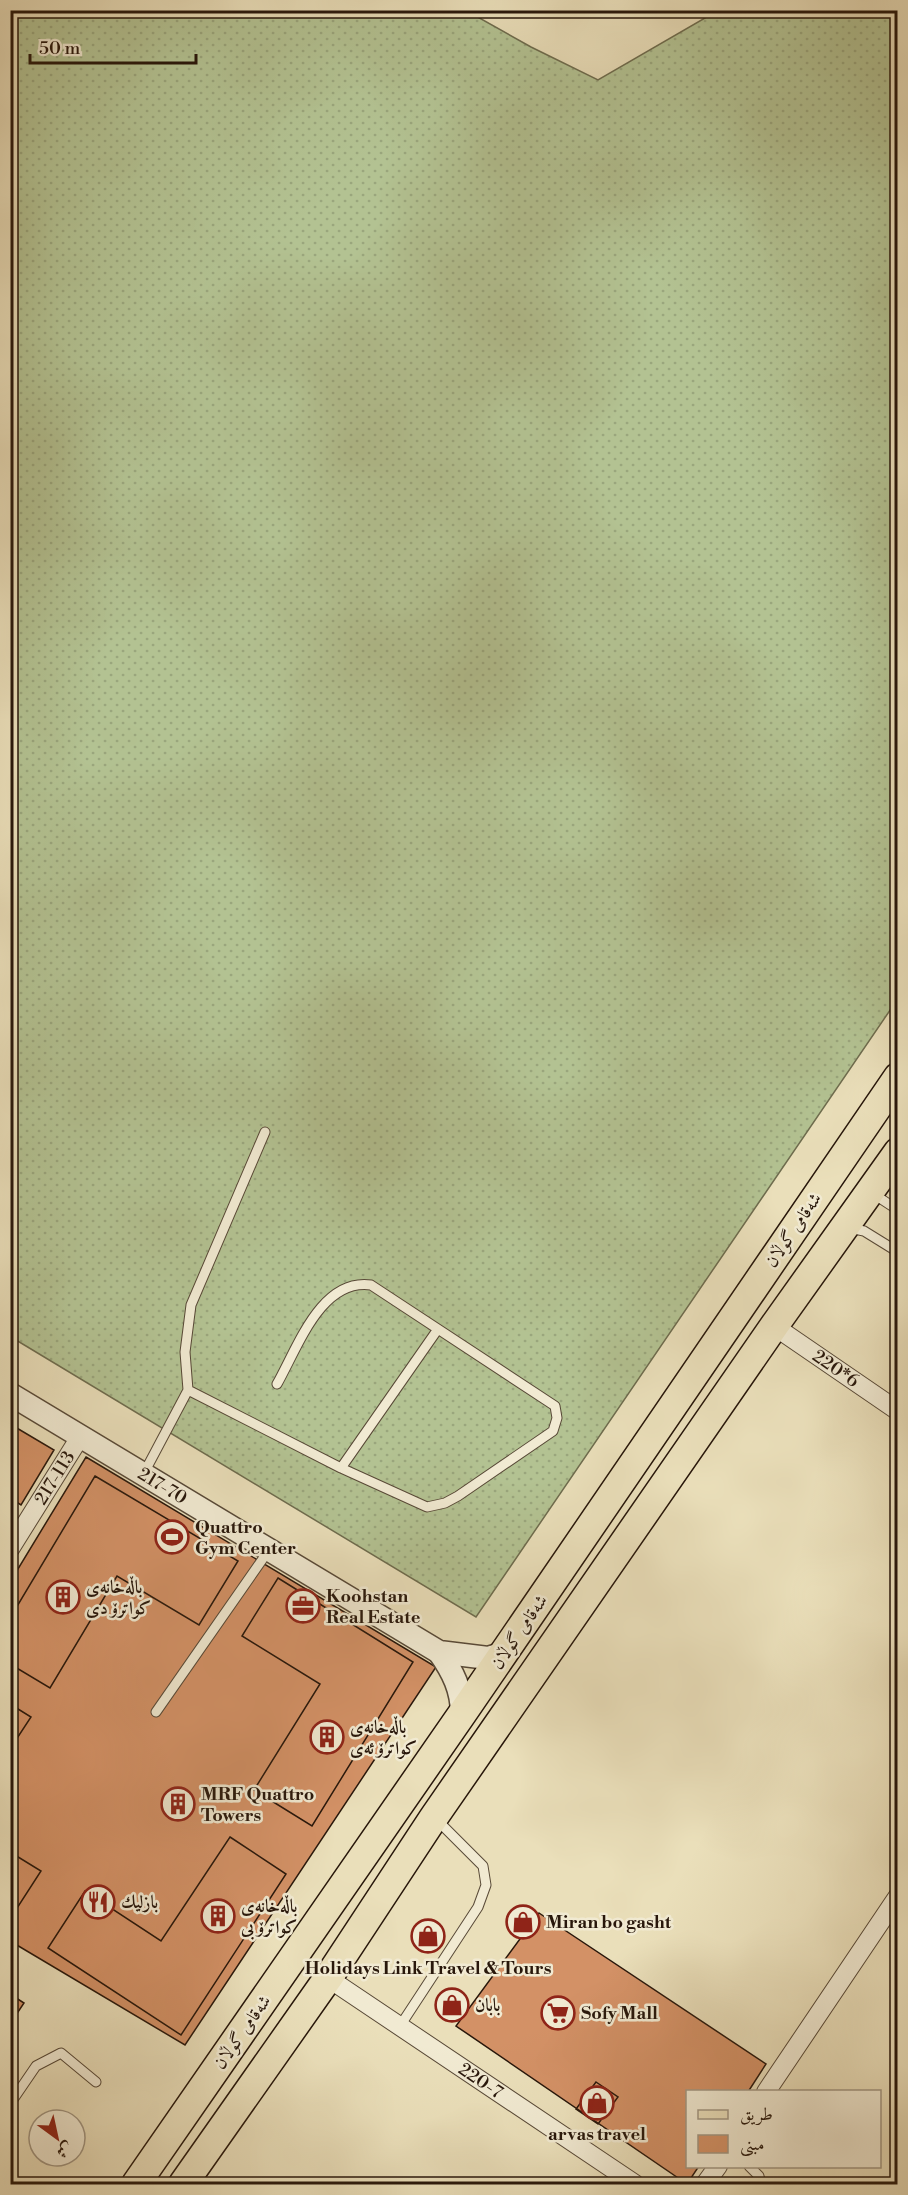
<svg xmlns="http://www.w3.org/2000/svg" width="908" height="2195" font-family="'Libre Bodoni',Amiri,serif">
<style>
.grass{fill:url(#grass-dots);stroke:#6e6c4e;stroke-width:1.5}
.building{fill:#d39166;stroke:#28170b;stroke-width:1.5}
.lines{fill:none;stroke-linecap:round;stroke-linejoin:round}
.service-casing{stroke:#584937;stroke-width:11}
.minor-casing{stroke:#584937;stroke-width:20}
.tertiary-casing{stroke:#584937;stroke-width:25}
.primary-casing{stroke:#28170b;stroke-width:31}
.service{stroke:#f1ead2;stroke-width:9}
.minor{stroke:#f1ead2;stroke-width:18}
.tertiary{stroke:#f1ead2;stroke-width:22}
.primary{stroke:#eadfba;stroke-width:28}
.labels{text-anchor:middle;stroke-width:5;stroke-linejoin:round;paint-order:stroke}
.street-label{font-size:18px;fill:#28170b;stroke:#f1ead2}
.poi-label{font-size:18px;font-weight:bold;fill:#28170b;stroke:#f1ead2;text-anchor:start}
</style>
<defs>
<pattern id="grass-dots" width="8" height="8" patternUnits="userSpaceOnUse" patternTransform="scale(1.5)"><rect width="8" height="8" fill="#b3c292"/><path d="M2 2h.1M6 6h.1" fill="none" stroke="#9aa67d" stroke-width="1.8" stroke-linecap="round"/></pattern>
</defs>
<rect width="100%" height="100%" fill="#eadfba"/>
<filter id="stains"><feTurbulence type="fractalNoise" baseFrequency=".00333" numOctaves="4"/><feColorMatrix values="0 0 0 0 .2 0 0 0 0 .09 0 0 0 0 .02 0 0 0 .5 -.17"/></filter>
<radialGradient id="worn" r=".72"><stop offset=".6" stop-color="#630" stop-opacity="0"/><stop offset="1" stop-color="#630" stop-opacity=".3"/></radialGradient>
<path class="grass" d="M 10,11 L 467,11 L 531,47 L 598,80 L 717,11 L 897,11 L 897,1000 L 476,1617 L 11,1337 Z"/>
<path class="building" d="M 10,1424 L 54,1450 L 21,1505 L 10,1498 Z
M 86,1457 L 436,1667 L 185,2045 L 10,1941 L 10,1582 Z
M 95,1476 L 238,1561 L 199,1625 L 117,1576 L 50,1688 L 10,1664 L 10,1618 Z
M 278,1578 L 413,1662 L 312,1826 L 254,1790 L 320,1684 L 242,1636 Z
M 10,1704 L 31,1717 L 10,1749 Z
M 230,1837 L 286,1874 L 181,2035 L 48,1948 L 85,1891 L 161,1941 Z
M 10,1852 L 41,1871 L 10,1919 Z
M 539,1913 L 766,2064 L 748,2092 L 688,2092 L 688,2166 L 699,2166 L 687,2184 L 456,2026 Z
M 10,1994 L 24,2003 L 10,2024 Z
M 596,2082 L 618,2097 L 598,2124 L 576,2109 Z"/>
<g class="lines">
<defs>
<path id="service" d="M 872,1193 L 898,1210
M 849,1228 L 864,1231 L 898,1252
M 188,1390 L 341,1468 L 427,1507 L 445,1503 L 458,1496 L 553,1431 L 557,1418 L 555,1406 L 371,1285 C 321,1278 298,1347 277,1384
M 341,1468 L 438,1329
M 144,1473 L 188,1390 L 185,1352 L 191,1305 L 265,1132
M 156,1712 L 269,1550
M 400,2026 L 478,1907 L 486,1885 L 483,1866 L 436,1819
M 10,2104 L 36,2066 L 61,2053 L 96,2082
M 749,2166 L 759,2176 L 761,2184"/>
<g id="minor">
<path id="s1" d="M 774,1326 L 898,1411"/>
<path id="s2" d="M 10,1549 L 80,1437"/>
<path id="s3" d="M 328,1978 L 635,2184"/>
<path d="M 766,2092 L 898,1896"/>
<path d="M 705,2184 L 718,2166"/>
</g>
<g id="tertiary">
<path id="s4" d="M 10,1394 L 439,1652 L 488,1658 L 504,1653"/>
<path d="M 439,1652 C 453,1672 462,1690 462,1714"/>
</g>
<path id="primary" d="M 136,2184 L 462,1714 L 898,1077
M 183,2184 L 328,1978 L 434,1817 L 774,1326 L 898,1152"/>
</defs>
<use href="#service" class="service-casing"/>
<use href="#minor" class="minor-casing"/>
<use href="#tertiary" class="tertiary-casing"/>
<use href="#primary" class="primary-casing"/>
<use href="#service" class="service"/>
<use href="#minor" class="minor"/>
<use href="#tertiary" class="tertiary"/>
<use href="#primary" class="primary"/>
</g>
<defs>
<symbol id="stadium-ring" viewBox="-11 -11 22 22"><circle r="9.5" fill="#f1ead2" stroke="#8f2418" stroke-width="1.5"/><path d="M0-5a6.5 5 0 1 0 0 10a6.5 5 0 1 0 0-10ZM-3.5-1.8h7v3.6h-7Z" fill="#8f2418"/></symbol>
<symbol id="building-ring" viewBox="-11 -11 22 22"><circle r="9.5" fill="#f1ead2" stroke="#8f2418" stroke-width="1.5"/><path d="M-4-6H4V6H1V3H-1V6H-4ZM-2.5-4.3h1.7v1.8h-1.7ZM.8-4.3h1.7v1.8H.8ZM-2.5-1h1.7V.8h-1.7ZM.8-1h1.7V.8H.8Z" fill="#8f2418"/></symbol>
<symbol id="office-ring" viewBox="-11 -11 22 22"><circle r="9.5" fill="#f1ead2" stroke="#8f2418" stroke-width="1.5"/><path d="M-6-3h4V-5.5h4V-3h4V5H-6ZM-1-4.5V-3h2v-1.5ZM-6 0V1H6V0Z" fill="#8f2418"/></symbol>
<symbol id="restaurant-ring" viewBox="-11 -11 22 22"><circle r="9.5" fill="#f1ead2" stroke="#8f2418" stroke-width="1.5"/><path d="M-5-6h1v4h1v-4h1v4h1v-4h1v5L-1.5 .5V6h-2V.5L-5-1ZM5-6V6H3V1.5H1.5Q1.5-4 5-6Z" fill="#8f2418"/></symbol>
<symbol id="shop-ring" viewBox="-11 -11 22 22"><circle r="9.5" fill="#f1ead2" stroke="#8f2418" stroke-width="1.5"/><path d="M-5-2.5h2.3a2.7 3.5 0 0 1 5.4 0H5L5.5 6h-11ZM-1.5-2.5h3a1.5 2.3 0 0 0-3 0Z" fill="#8f2418"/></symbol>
<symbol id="supermarket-ring" viewBox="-11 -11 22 22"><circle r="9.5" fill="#f1ead2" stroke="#8f2418" stroke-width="1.5"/><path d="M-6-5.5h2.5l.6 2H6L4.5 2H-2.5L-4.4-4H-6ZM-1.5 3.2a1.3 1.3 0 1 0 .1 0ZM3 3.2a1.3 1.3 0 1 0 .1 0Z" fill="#8f2418"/></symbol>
</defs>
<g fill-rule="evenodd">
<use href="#stadium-ring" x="153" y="1518" width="38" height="38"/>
<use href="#building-ring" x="44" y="1578" width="38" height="38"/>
<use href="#office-ring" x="284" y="1587" width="38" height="38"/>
<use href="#building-ring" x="308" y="1718" width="38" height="38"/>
<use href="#building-ring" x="159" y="1785" width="38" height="38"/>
<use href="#restaurant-ring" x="79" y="1883" width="38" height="38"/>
<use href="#building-ring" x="199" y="1897" width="38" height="38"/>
<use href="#shop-ring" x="504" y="1903" width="38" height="38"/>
<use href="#shop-ring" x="409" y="1917" width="38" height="38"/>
<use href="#shop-ring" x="433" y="1986" width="38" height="38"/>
<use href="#supermarket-ring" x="539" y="1994" width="38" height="38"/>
<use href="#shop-ring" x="578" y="2084" width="38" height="38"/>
</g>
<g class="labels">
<g class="street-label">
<text transform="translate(793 1230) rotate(-56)" y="6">شەقامی گوڵان</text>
<text dy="6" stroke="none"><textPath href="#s1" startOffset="75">220*6</textPath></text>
<text dy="6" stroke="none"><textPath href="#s2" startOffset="84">217-113</textPath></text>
<text dy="6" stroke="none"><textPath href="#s4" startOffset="178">217-70</textPath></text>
<text transform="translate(519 1632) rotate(-56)" y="6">شەقامی گوڵان</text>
<text transform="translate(242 2032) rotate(-55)" y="6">شەقامی گوڵان</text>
<text dy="6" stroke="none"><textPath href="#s3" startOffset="184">220-7</textPath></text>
</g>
<g class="poi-label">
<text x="195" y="1533">Quattro<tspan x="195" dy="21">Gym Center</tspan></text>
<text x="86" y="1593">باڵەخانەی<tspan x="86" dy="21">کواترۆ دی</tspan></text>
<text x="326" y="1602">Koohstan<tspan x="326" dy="21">Real Estate</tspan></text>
<text x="350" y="1733">باڵەخانەی<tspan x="350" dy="21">کواترۆ ئەی</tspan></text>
<text x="201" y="1800">MRF Quattro<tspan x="201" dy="21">Towers</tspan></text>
<text x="121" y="1908">بازليك</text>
<text x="241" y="1912">باڵەخانەی<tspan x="241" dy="21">کواترۆ بی</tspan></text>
<text x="546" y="1928">Miran bo gasht</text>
<text x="428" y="1974" text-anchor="middle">Holidays Link Travel &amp; Tours</text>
<text x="475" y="2011">بابان</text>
<text x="581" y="2019">Sofy Mall</text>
<text x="597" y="2140" text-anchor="middle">arvas travel</text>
</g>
</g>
<rect width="908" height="2195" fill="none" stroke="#eadfba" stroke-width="36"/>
<rect x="12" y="12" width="884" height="2171" fill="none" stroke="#28170b" stroke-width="3"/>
<rect x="18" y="18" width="872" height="2159" fill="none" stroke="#28170b" stroke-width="1.5"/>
<rect x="686" y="2090" width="195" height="78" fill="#f1ead2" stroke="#a19682" stroke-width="1.5"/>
<rect x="698" y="2110" width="30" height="9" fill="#eadfba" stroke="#a19682" stroke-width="1.5"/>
<text x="740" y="2120" font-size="18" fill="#28170b">طريق</text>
<rect x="698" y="2135" width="30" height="18" fill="#d39166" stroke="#a19682" stroke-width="1.5"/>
<text x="740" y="2150" font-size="18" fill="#28170b">مبنى</text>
<g transform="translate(57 2138) rotate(147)"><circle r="28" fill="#f1ead2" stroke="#a19682" stroke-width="1.5"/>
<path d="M0-4.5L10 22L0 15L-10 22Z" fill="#8f2418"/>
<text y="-9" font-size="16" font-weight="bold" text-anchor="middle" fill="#28170b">ش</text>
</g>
<path d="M30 54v9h166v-9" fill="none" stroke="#28170b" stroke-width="3"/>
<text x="39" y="54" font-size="18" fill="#28170b" stroke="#f1ead2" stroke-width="4.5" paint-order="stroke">50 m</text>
<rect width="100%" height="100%" filter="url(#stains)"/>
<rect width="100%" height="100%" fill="url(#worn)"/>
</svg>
